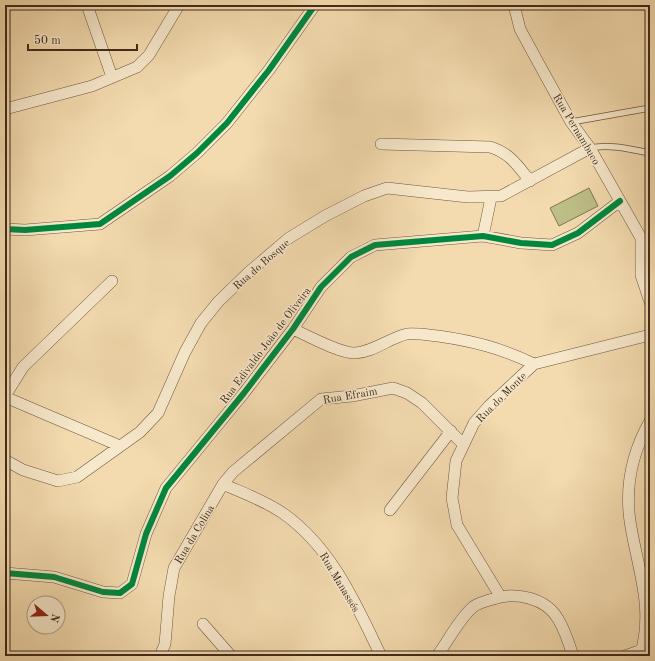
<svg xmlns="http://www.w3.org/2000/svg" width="655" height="661" font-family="'Old Standard TT',serif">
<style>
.green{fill:#bebf88;stroke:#7f7552}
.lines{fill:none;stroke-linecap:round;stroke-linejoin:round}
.lane-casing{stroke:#6d5740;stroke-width:7}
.street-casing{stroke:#6d5740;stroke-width:12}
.lane{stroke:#f7e8cb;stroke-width:5.5}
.street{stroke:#f7e8cb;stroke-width:11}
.cycleway-casing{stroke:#f7e8cb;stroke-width:8}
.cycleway{stroke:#00873e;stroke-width:6}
.labels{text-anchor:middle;stroke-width:3;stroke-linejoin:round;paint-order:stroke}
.street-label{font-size:11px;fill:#402b1b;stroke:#f7e8cb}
</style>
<rect width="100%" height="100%" fill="#f3dbaf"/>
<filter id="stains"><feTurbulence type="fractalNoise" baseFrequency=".005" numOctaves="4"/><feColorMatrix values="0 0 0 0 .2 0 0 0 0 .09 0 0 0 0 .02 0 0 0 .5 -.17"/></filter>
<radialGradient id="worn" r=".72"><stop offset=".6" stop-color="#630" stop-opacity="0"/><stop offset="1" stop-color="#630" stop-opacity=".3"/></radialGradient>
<path class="green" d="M 589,188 L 598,206 L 559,226 L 550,208 Z"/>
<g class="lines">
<defs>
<path id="lane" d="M 571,122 L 650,108
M 590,148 C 611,144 629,149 650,153"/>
<path id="street" d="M 87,5 L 112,77
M 514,5 L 520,29 L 539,64 L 571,122 L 590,148 L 641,238 L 650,247
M 5,109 L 92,86 L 137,67 L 149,55 L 179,5
M 381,144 L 490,147 C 510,153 518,166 530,181
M 5,229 L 25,230 L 100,224 L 170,176 L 197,153 L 227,123 L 269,70 L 315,5
M 483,236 L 491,198
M 641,238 L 641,275 L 650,302
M 293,329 C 306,335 341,354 355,353 C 374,352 389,338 407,334 C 416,333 428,335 438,336 C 473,341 501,348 534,364
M 5,396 L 23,367 L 112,281
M 5,397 L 120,446
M 5,460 L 23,470 L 58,481 L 77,477 L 140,432 L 158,413 L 185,352 L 201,323 L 218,302 L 249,272 L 289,238 L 325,216 L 364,196 L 387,188 L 468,197 L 501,196 L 590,148
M 223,484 C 243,493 266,501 284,514 C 332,548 356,604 381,656
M 390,510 L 451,431
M 5,573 L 54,577 L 103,592 L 120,593 L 132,584 L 146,534 L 166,488 L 244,393 L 293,329 L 321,287 L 351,257 L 375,245 L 483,236 L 521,243 L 552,245 L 578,233 L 620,201
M 500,596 L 457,525 L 452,498 L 456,461 L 474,423 L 489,406 L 534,364 L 650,335
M 203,624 L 231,656
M 160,656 L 165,644 L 169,596 L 174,568 L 223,484 L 233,472 L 321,399 L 352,396 L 393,388 L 407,393 L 422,403 L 463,444
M 437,656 C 449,640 458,620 473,607 C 478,603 487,601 493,599 C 515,591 546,598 558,619 C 565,630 569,643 573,656
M 625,656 L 642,650
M 640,656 C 655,608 637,568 630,521 C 625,486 633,451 650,421"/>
</defs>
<use href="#lane" class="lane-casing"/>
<use href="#street" class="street-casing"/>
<use href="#lane" class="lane"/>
<use href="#street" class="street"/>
<defs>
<path id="cycleway" d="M 5,229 L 25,230 L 100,224 L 170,176 L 197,153 L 227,123 L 269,70 L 315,5
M 5,573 L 54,577 L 103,592 L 120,593 L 132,584 L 146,534 L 166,488 L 244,393 L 293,329 L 321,287 L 351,257 L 375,245 L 483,236 L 521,243 L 552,245 L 578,233 L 620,201"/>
</defs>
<use href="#cycleway" class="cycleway-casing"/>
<use href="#cycleway" class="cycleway"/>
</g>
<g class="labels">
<g class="street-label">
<text transform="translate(577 129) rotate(59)" y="4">Rua Pernambuco</text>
<text transform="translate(261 264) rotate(-41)" y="4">Rua do Bosque</text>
<text transform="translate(265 345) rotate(-53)" y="4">Rua Edivaldo João de Oliveira</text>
<text transform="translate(350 395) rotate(-10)" y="4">Rua Efraim</text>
<text transform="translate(501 397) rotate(-45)" y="4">Rua do Monte</text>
<text transform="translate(194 534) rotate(-59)" y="4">Rua da Colina</text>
<text transform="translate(340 582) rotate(59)" y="4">Rua Manassés</text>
</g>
</g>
<rect width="655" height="661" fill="none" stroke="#f3dbaf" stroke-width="20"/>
<rect x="6" y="6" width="643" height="649" fill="none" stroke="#402b1b" stroke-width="2"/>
<rect x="10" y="10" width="635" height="641" fill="none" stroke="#402b1b"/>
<g transform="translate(46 615) rotate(109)"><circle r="19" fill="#f7e8cb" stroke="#ae9c85"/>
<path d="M0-3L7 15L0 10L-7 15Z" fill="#8f2418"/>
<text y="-6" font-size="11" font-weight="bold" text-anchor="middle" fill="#402b1b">N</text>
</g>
<path d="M28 44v6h109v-6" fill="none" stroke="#402b1b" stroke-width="2"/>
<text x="34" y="44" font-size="12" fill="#402b1b" stroke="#f7e8cb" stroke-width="3" paint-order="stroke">50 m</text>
<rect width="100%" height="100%" filter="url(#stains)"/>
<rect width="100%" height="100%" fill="url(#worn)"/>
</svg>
